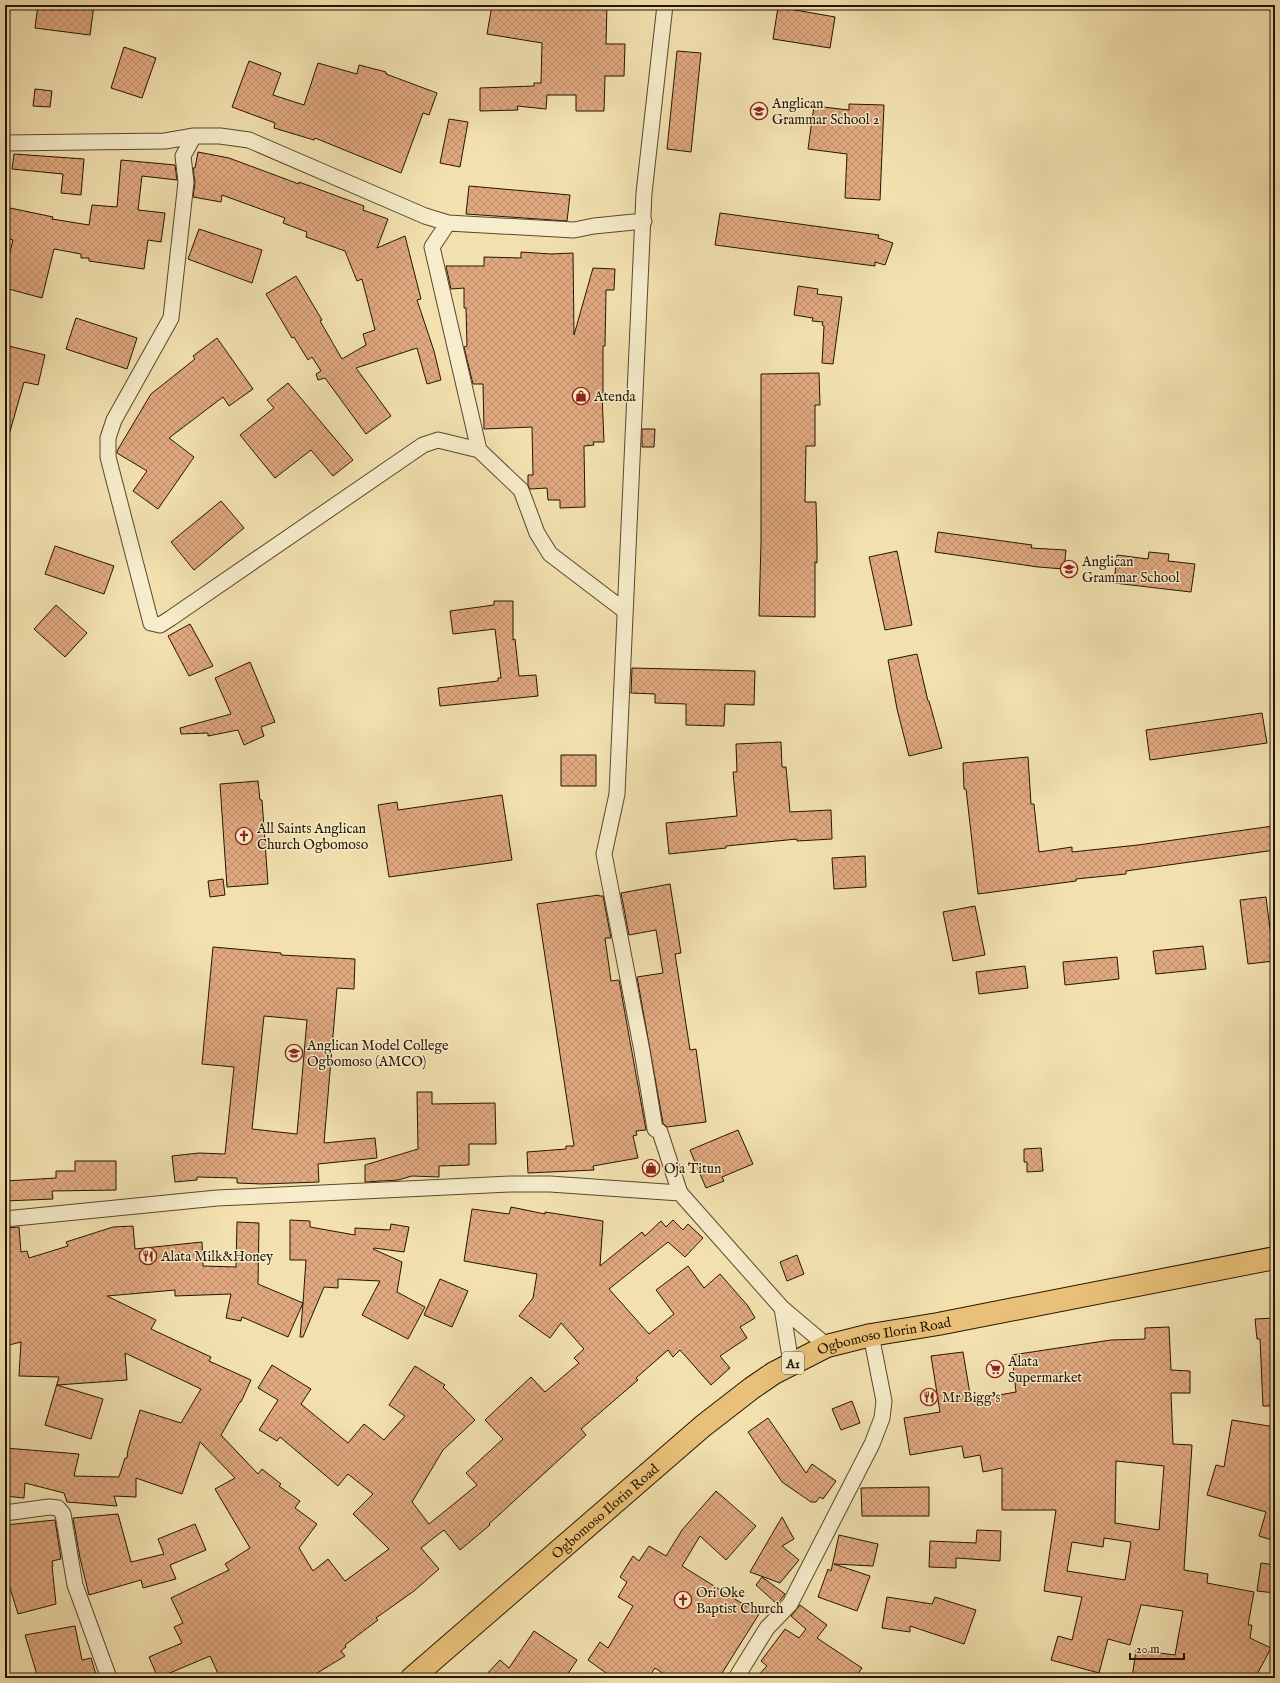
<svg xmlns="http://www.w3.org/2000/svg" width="1280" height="1683" font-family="'IM FELL English',serif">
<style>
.building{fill:url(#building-cross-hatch);stroke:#251502;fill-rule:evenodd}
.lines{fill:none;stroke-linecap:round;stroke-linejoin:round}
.street-casing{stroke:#58482d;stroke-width:17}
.highway-casing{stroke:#251502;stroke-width:24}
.street{stroke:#f7eccb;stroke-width:15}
.highway{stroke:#e9c078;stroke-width:22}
.labels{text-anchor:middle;stroke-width:3;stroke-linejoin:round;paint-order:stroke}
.shield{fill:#f7eccb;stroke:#64563e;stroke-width:1}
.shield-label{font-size:13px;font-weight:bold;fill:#251502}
.poi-label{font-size:14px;fill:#251502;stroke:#f7eccb;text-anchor:start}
.street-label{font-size:14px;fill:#251502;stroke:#f7eccb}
</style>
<defs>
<pattern id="building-cross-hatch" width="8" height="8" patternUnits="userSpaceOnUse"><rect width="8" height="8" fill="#e0a87f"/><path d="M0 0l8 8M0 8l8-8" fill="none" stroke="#c0906c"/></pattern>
</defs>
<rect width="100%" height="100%" fill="#f2e1af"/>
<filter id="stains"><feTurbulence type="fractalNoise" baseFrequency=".005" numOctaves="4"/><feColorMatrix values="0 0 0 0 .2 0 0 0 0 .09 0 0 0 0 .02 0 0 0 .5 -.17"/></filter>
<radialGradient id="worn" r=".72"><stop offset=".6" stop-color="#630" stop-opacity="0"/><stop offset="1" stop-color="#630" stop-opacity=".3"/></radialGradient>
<path class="building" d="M 38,5 L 94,5 L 90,35 L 35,28 Z
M 492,5 L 607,5 L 606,44 L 625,44 L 624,76 L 605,76 L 604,111 L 576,111 L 576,95 L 547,95 L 546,109 L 517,106 L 518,110 L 480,111 L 480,88 L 534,86 L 534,83 L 541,83 L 542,43 L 487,34 Z
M 778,7 L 835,17 L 830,48 L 773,39 Z
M 124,47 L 156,58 L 142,98 L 111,88 Z
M 677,51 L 701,53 L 691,152 L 667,149 Z
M 249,61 L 281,73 L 273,95 L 304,105 L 318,63 L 357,74 L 359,65 L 386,72 L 386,74 L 437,93 L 429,115 L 423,113 L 401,173 L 315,138 L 314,140 L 274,128 L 275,123 L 232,107 Z
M 35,89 L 52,91 L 50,107 L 33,106 Z
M 849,104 L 884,105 L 880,200 L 845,198 L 847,154 L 808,149 L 814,106 L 849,110 Z
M 449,119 L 468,122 L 460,167 L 440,163 Z
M 198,152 L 229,158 L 299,184 L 299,182 L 364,206 L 363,210 L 388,219 L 377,248 L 405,236 L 421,299 L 417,300 L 434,351 L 441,380 L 427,384 L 417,348 L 356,368 L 391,416 L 366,434 L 325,378 L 318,380 L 316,374 L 321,371 L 312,357 L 308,360 L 294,337 L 292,338 L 266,294 L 296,276 L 322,320 L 320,321 L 342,359 L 366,345 L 363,334 L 375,330 L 362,279 L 357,281 L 345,251 L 306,237 L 307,232 L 283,223 L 285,218 L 222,195 L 221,202 L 193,197 L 195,183 L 193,168 L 195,168 Z
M 14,154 L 84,159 L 81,195 L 61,193 L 63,174 L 12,169 Z
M 121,160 L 175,165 L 177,180 L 142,176 L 138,210 L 165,213 L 161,242 L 148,240 L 144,269 L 89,261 L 89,258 L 81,258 L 81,254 L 54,249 L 42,298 L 5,288 L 5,272 L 13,240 L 5,238 L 5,229 L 10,208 L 53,217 L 52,219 L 89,225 L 92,205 L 117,207 Z
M 469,186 L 570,195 L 567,221 L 466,214 Z
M 720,213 L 879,235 L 878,238 L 893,243 L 885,265 L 875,262 L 875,266 L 715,245 Z
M 199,229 L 262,250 L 252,283 L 188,259 Z
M 521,252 L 551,254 L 573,253 L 574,335 L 593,268 L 615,269 L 614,290 L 606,290 L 605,346 L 603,346 L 603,394 L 602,394 L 604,442 L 593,442 L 594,445 L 584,446 L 585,507 L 560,508 L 560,500 L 548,500 L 547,488 L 530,489 L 528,485 L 528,475 L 533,475 L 532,427 L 484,429 L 483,384 L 473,384 L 464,347 L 467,346 L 466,308 L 464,308 L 464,288 L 451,289 L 446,266 L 484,266 L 484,257 L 521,258 Z
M 798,286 L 818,289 L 817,294 L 842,297 L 833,364 L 822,363 L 824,326 L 822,325 L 823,322 L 812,321 L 813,318 L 794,315 Z
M 76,318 L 137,338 L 127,369 L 66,349 Z
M 217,338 L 253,389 L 229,406 L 223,397 L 169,438 L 194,457 L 158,509 L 133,491 L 147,471 L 117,453 L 117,451 L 151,394 L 195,359 L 193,356 Z
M 5,345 L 45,355 L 38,385 L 24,382 L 9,435 L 5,434 Z
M 819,373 L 820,405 L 815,405 L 815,446 L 806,446 L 805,502 L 816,502 L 817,544 L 817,563 L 815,562 L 815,617 L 759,616 L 761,543 L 761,374 Z
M 288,383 L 353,460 L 333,476 L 311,450 L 275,478 L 240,435 L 274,408 L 267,400 Z
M 642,429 L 655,429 L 654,447 L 642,447 Z
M 221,501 L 244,528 L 194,570 L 171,542 Z
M 938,532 L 1032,545 L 1031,548 L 1066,550 L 1064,569 L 1038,567 L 935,552 Z
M 55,546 L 114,566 L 104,594 L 45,574 Z
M 897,551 L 912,625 L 885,630 L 869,557 Z
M 1149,552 L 1169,554 L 1168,561 L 1195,564 L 1191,592 L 1114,583 L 1117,555 L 1148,559 Z
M 494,601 L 513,601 L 513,640 L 515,639 L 519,676 L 536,675 L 538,696 L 440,706 L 438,688 L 498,681 L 498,678 L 501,678 L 495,629 L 453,634 L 450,611 L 494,605 Z
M 56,605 L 87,633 L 65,657 L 34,629 Z
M 190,624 L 213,666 L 189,676 L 168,636 Z
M 917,654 L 928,701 L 929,701 L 942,748 L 909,756 L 897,709 L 888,660 Z
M 250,662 L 275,722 L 261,727 L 264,736 L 244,745 L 238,730 L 208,736 L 208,733 L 181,734 L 180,728 L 231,714 L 215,678 Z
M 632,668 L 755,671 L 754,705 L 725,704 L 724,726 L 686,725 L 686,704 L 655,703 L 655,694 L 631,693 Z
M 1262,713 L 1267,743 L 1150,760 L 1146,730 Z
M 781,742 L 782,767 L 786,767 L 790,812 L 831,810 L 832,839 L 797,841 L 797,839 L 726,846 L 726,848 L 669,854 L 666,823 L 737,816 L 733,772 L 737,772 L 736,744 Z
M 561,755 L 596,755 L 596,786 L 561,786 Z
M 1028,757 L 1031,804 L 1034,804 L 1039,852 L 1072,847 L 1072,852 L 1138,845 L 1273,826 L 1273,829 L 1275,829 L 1275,850 L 1126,871 L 1126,874 L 1076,879 L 1076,881 L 978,894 L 966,789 L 964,789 L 963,763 Z
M 258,781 L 260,800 L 262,800 L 268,884 L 227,887 L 220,784 Z
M 502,795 L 512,860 L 389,877 L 378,805 L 397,802 L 398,810 Z
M 865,856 L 866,887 L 834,889 L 832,858 Z
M 223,879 L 225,895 L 210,897 L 208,881 Z
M 670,884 L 681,953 L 675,954 L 690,1050 L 696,1049 L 706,1122 L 667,1127 L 663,1123 L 637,977 L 663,973 L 656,930 L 629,935 L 621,893 Z
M 599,895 L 599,896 L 603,896 L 611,938 L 605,938 L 611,981 L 619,980 L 646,1130 L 636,1131 L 637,1135 L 633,1136 L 638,1158 L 593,1166 L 594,1170 L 528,1173 L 527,1152 L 566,1149 L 566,1146 L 574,1146 L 537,904 Z
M 1266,897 L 1274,961 L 1248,964 L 1240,900 Z
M 975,906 L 985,955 L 953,961 L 943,912 Z
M 1203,946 L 1206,969 L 1156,974 L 1153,951 Z
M 213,947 L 281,953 L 281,955 L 355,959 L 354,989 L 337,988 L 324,1143 L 375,1138 L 377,1158 L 318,1164 L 319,1182 L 262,1184 L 237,1183 L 237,1178 L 197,1177 L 197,1180 L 175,1182 L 172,1156 L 199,1153 L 225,1154 L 234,1067 L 202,1064 ZM 264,1016 L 307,1020 L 297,1134 L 252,1129 Z
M 1117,957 L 1119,979 L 1065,985 L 1063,962 Z
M 1025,966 L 1028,988 L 979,994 L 976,972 Z
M 417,1092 L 432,1092 L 432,1104 L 495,1103 L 496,1144 L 469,1144 L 469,1165 L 439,1166 L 439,1177 L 412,1176 L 398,1180 L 365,1182 L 365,1165 L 418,1149 Z
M 738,1130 L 753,1164 L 722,1177 L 724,1181 L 706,1188 L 690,1150 Z
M 1041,1148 L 1043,1171 L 1027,1172 L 1027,1162 L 1024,1162 L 1024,1149 Z
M 75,1161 L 116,1161 L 116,1190 L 52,1191 L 53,1199 L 5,1201 L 5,1181 L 56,1178 L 56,1171 L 75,1171 Z
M 511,1207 L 545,1214 L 545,1212 L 603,1221 L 600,1266 L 642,1232 L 645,1236 L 661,1221 L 666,1227 L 673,1220 L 683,1230 L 688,1224 L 703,1238 L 685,1257 L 668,1242 L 609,1289 L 649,1334 L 674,1314 L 656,1290 L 688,1266 L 704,1288 L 720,1274 L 748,1306 L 755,1318 L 740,1327 L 747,1338 L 720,1356 L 730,1368 L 711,1385 L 680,1350 L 673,1357 L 668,1350 L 636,1378 L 638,1380 L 581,1429 L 586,1435 L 489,1524 L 490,1525 L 460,1550 L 444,1530 L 421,1548 L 439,1569 L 414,1591 L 376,1618 L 378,1620 L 345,1645 L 346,1647 L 341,1651 L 345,1656 L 309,1678 L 220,1678 L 210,1656 L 158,1678 L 149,1657 L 182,1643 L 174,1627 L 183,1623 L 171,1598 L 229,1570 L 225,1564 L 250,1548 L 215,1489 L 235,1478 L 200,1442 L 182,1494 L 136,1478 L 136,1497 L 114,1496 L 117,1506 L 67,1502 L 64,1493 L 25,1483 L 24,1498 L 5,1496 L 5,1448 L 79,1454 L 74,1476 L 119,1477 L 125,1458 L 127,1458 L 128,1450 L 140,1410 L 181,1423 L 201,1389 L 125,1353 L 127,1380 L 57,1385 L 103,1399 L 91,1439 L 45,1425 L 59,1377 L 19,1376 L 21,1342 L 9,1345 L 5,1327 L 5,1256 L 8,1256 L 7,1228 L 19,1227 L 21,1252 L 27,1251 L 29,1258 L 68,1246 L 66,1242 L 113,1227 L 133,1226 L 135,1249 L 202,1242 L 203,1266 L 236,1267 L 237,1222 L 259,1223 L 258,1284 L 303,1303 L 306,1260 L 290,1260 L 290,1220 L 310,1221 L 310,1227 L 355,1235 L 355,1228 L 390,1230 L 391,1224 L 409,1227 L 404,1252 L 374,1248 L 373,1249 L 402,1262 L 397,1292 L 425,1307 L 408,1339 L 362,1315 L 380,1281 L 338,1279 L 338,1288 L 324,1287 L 303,1337 L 300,1337 L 303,1303 L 288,1337 L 242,1317 L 241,1321 L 226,1318 L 231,1294 L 175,1296 L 175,1290 L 107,1296 L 156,1320 L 151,1329 L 211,1357 L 209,1361 L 251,1380 L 241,1402 L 240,1402 L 221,1435 L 258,1474 L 262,1469 L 281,1484 L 279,1486 L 300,1501 L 295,1508 L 317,1524 L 299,1548 L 313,1571 L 328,1559 L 345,1581 L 389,1549 L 353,1514 L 373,1494 L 348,1474 L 338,1486 L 280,1437 L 277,1441 L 259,1430 L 278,1400 L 258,1388 L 272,1365 L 311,1389 L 301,1404 L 348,1443 L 364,1424 L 384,1440 L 405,1416 L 389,1405 L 415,1366 L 445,1385 L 443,1387 L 475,1420 L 443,1450 L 412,1502 L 429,1524 L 477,1485 L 466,1473 L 503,1439 L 485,1420 L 531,1377 L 545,1392 L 579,1363 L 574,1358 L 584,1349 L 561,1323 L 550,1338 L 519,1316 L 533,1298 L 537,1274 L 464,1261 L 472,1209 L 509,1214 Z
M 797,1255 L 804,1274 L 787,1281 L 780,1262 Z
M 440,1279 L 468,1291 L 452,1327 L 424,1315 Z
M 1275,1318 L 1275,1406 L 1263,1406 L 1260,1339 L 1257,1339 L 1255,1319 Z
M 1169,1327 L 1171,1370 L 1190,1371 L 1190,1393 L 1171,1393 L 1173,1444 L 1192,1445 L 1184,1570 L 1208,1574 L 1207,1583 L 1254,1592 L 1248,1625 L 1252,1625 L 1250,1638 L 1271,1648 L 1255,1678 L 1132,1678 L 1136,1650 L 1175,1655 L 1183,1611 L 1143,1605 L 1141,1605 L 1130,1645 L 1108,1639 L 1099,1673 L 1051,1660 L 1058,1636 L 1072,1640 L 1082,1597 L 1044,1591 L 1056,1510 L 1002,1510 L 1002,1468 L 983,1472 L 980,1455 L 964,1458 L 962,1446 L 910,1455 L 904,1418 L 940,1412 L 931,1356 L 963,1352 L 971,1400 L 1016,1392 L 1012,1355 L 1111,1340 L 1145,1339 L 1145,1328 ZM 1116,1461 L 1164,1466 L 1159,1530 L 1115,1523 ZM 1104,1538 L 1131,1542 L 1125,1580 L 1067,1571 L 1072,1542 L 1103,1547 Z
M 852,1401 L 860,1423 L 841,1430 L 832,1409 Z
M 768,1418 L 806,1473 L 812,1464 L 836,1481 L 823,1499 L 820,1497 L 816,1502 L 811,1502 L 782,1482 L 748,1432 Z
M 1232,1420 L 1275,1427 L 1275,1541 L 1259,1536 L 1266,1512 L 1207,1495 L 1216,1465 L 1224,1467 Z
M 929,1487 L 929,1516 L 862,1516 L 861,1488 Z
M 716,1491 L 756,1526 L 726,1560 L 700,1536 L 682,1566 L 759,1614 L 719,1678 L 670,1678 L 655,1668 L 648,1678 L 613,1678 L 588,1660 L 600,1642 L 608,1648 L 633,1606 L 618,1597 L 627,1582 L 620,1577 L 633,1556 L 639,1561 L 649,1546 L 666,1556 L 682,1530 Z
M 118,1514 L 131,1562 L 164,1554 L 158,1539 L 195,1524 L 206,1550 L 170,1565 L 176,1579 L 143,1588 L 141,1580 L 89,1595 L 80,1558 L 73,1518 Z
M 782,1517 L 794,1539 L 782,1546 L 799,1560 L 780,1583 L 750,1572 Z
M 55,1520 L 61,1559 L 52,1561 L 53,1566 L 52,1566 L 56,1604 L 18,1614 L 10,1588 L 5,1589 L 5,1525 Z
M 977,1530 L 1001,1531 L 1000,1561 L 956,1558 L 956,1568 L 929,1567 L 930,1541 L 976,1543 Z
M 839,1535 L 878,1544 L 873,1566 L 834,1564 L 870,1576 L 857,1611 L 818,1597 L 828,1569 L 831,1571 Z
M 1261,1563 L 1275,1565 L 1275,1593 L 1257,1591 Z
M 762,1577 L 785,1594 L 777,1604 L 756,1585 Z
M 887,1597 L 932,1604 L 935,1597 L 976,1610 L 964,1644 L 910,1626 L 910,1632 L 882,1628 Z
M 800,1605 L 827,1625 L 817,1638 L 862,1668 L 855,1678 L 756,1678 L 767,1666 L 761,1661 L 785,1629 L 799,1638 L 806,1629 L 791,1616 Z
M 75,1626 L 82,1660 L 91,1658 L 97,1678 L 38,1678 L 25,1635 Z
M 534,1631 L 577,1660 L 565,1678 L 483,1678 L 500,1660 L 509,1668 Z"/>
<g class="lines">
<defs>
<path id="street" d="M 665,5 L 644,193 L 617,794 L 604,854 L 642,1051 L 655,1129 L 660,1132 L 680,1193 L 782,1308 L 827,1346
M 194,136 L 183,156 L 186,182 L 171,318 L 114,420 L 108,438 L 108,457 L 151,623 L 160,625 L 171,618 L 423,445 L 438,440 L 479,450 L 521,490 L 537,533 L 550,554 L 625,611
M 5,143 L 165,141 L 194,136 L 220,136 L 249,140 L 425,216 L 448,223 L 574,230 L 594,226 L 644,221
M 448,223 L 432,247 L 479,450
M 5,1219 L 217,1198 L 511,1184 L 550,1184 L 680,1193
M 782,1308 L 791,1363
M 5,1513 L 49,1507 L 58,1508 L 63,1514 L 75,1585 L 109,1678
M 736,1678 L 767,1628 L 790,1604 L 872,1444 L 882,1418 L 884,1401 L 871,1335"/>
<g id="highway">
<path id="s1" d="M 412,1678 L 703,1426 L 752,1388 L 774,1373 L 827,1346 L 871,1335 L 938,1324 L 1275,1258"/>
</g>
</defs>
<use href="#street" class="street-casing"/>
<use href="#highway" class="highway-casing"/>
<use href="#street" class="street"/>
<use href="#highway" class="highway"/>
</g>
<defs>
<symbol id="university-ring" viewBox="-11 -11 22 22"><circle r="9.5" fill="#f7eccb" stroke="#8f2418" stroke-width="1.5"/><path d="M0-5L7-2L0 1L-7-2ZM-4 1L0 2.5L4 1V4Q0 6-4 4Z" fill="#8f2418"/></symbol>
<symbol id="shop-ring" viewBox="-11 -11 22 22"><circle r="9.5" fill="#f7eccb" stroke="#8f2418" stroke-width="1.5"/><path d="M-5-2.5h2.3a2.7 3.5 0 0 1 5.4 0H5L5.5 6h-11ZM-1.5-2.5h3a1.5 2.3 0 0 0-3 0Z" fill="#8f2418"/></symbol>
<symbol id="church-ring" viewBox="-11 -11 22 22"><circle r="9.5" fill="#f7eccb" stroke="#8f2418" stroke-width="1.5"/><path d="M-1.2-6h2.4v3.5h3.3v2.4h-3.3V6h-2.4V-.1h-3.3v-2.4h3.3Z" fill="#8f2418"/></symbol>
<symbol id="school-ring" viewBox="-11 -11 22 22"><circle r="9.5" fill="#f7eccb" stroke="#8f2418" stroke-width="1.5"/><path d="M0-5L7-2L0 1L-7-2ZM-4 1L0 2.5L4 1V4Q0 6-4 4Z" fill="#8f2418"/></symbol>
<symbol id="restaurant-ring" viewBox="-11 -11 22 22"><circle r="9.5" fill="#f7eccb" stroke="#8f2418" stroke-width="1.5"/><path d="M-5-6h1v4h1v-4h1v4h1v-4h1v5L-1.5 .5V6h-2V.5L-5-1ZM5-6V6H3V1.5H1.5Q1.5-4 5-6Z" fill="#8f2418"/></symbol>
<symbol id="supermarket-ring" viewBox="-11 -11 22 22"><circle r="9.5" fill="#f7eccb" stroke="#8f2418" stroke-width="1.5"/><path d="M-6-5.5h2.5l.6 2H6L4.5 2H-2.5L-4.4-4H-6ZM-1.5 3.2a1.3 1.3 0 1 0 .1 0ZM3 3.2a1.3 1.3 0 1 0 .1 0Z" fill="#8f2418"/></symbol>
</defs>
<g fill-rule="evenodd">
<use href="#university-ring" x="749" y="101" width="20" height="20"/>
<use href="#shop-ring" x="571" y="386" width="20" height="20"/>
<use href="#university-ring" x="1059" y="559" width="20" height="20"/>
<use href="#church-ring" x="234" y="826" width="20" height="20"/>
<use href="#school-ring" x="284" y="1043" width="20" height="20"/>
<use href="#shop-ring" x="641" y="1158" width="20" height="20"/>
<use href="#restaurant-ring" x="138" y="1246" width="20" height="20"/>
<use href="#supermarket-ring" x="985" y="1359" width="20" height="20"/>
<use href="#restaurant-ring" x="919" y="1387" width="20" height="20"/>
<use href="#church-ring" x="673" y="1590" width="20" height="20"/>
</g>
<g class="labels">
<rect class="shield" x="782" y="1352" width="22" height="22" rx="3"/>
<g class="shield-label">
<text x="793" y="1368">A1</text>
</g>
<g class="poi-label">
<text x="772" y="108">Anglican<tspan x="772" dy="16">Grammar School 2</tspan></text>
<text x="594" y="401">Atenda</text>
<text x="1082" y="566">Anglican<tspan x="1082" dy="16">Grammar School</tspan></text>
<text x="257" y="833">All Saints Anglican<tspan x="257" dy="16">Church Ogbomoso</tspan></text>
<text x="307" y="1050">Anglican Model College<tspan x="307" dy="16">Ogbomoso (AMCO)</tspan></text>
<text x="664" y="1173">Oja Titun</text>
<text x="161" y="1261">Alata Milk&amp;Honey</text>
<text x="1008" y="1366">Alata<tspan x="1008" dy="16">Supermarket</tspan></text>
<text x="942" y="1402">Mr Bigg's</text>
<text x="696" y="1597">Ori Oke<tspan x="696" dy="16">Baptist Church</tspan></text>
</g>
<g class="street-label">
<text dy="5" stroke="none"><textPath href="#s1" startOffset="591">Ogbomoso Ilorin Road</textPath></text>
<text dy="5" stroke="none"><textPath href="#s1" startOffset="255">Ogbomoso Ilorin Road</textPath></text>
</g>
</g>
<rect width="1280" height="1683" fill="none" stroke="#f2e1af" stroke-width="20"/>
<rect x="6" y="6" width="1268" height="1671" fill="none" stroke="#251502" stroke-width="2"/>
<rect x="10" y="10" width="1260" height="1663" fill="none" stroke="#251502"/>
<path d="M1130 1653v6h54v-6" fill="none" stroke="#251502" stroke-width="2"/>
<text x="1136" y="1653" font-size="12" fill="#251502" stroke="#f7eccb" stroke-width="3" paint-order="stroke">20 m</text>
<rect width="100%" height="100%" filter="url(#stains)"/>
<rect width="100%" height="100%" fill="url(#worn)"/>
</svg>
